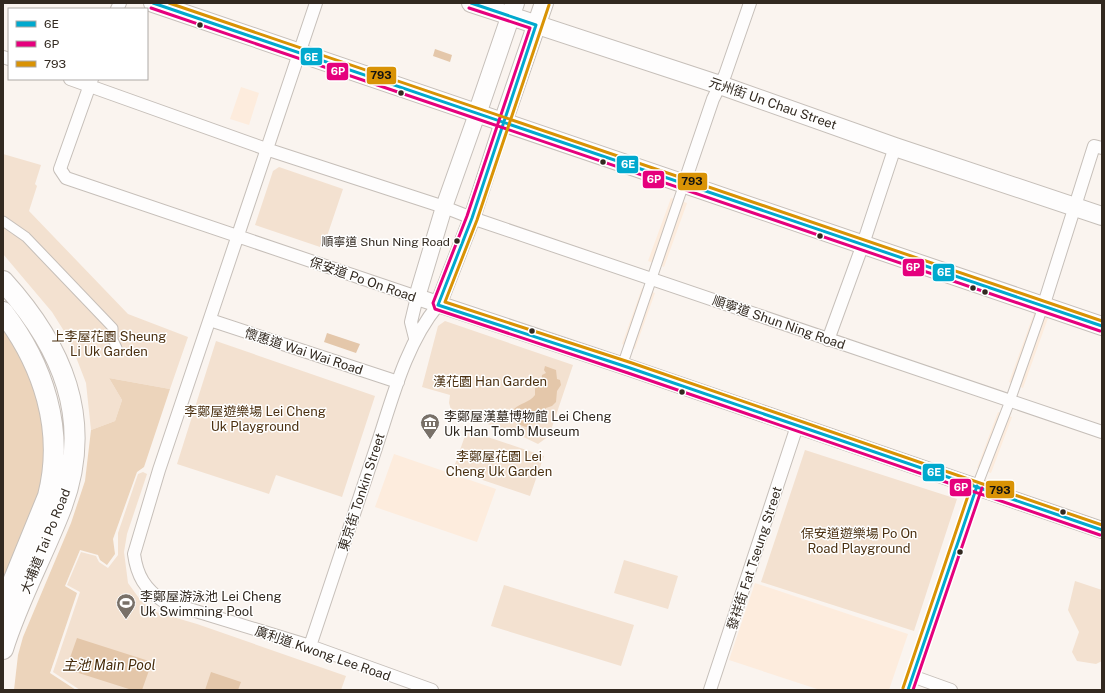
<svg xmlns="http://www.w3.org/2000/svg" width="1105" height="693" font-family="'Public Sans','Noto Sans TC',sans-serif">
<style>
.built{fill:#fdecdd}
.green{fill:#f3e1d0}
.forest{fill:#ecd4bb}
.water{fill:#e4c7aa}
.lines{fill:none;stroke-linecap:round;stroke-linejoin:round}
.pedestrian-casing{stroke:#c6bfb9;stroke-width:11}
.minor-casing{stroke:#c6bfb9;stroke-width:14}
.tertiary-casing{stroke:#c6bfb9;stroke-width:18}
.secondary-casing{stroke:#c6bfb9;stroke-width:20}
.primary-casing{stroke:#c6bfb9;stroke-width:22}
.pedestrian{stroke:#fefdfd;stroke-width:9}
.minor{stroke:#fefdfd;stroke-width:12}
.tertiary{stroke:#fefdfd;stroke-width:16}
.secondary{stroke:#fefdfd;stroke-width:18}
.primary{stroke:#fefdfd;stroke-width:20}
.bus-1-casing{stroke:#fff;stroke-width:6}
.bus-2-casing{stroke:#fff;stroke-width:6}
.bus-3-casing{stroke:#fff;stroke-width:6}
.bus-1{stroke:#00a9ce;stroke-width:3}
.bus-2{stroke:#e5007d;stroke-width:3}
.bus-3{stroke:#d99305;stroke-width:3}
.bus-dot{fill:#322920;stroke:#fff;stroke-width:1.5}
.labels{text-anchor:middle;stroke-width:3;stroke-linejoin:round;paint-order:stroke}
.bus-label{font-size:12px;fill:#322920;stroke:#fff;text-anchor:end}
.street-label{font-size:13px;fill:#322920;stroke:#fff}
.park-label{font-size:13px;fill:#4b3010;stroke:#fff}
.poi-label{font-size:13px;fill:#322920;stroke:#fff;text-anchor:start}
.water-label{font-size:14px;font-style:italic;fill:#472c0b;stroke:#fff}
.line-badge{stroke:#fff;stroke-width:1.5}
.badge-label{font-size:11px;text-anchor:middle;font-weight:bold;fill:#fff}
.pale-badge-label{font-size:11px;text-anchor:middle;font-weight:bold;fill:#111}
</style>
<rect width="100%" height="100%" fill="#faf4ef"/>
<path class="built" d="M 241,87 L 259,93 L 249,125 L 230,119 Z
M 671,198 L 687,203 L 664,267 L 648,261 Z
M 642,288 L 655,293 L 635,349 L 622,344 Z
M 1034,313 L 1048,318 L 1023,388 L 1009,382 Z
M 998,412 L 1012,417 L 991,473 L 977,468 Z
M 394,454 L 496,489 L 477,542 L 375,507 Z
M 755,583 L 908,634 L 889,690 L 820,690 L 729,660 Z"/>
<path class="green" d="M 3,154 L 41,165 L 35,184 L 37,186 L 29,211 L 128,314 L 188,337 L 170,389 L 109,378 L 122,400 L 115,421 L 91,430 L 86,383 L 69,339 L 52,312 L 3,254 Z
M 279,167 L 343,189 L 323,248 L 255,225 L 273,171 Z
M 445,321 L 573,365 L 549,436 L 538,444 L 513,432 L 452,413 L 449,403 L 450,395 L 422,387 L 438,326 Z
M 216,341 L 375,396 L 342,497 L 276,475 L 269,494 L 177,464 Z
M 467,430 L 544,456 L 530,496 L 453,470 Z
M 805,450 L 957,499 L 914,631 L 761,582 Z
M 143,472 L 147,474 L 127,534 L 124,552 L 128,583 L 141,601 L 156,612 L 197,624 L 346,676 L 341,690 L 80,690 L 53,672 L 80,592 L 67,585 L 81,552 L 96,556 L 99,562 L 108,568 L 118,555 L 118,533 L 138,474 Z
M 624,560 L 678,576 L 668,609 L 614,593 Z
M 1075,581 L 1102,590 L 1102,661 L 1096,664 L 1077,661 L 1072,652 L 1079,632 L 1068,610 Z
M 504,585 L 634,625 L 621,666 L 491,626 Z"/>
<path class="forest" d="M 3,330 L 8,333 L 32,375 L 45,428 L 42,482 L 33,511 L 3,581 Z
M 109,378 L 170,389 L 144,467 L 137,472 L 113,539 L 115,554 L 107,565 L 100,560 L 98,555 L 80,550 L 65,586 L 77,593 L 50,673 L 76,690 L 14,690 L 18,655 L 23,637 L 71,523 L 85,481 L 91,430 L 115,421 L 122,400 Z"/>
<path class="water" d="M 435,49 L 452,55 L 450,62 L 433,56 Z
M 327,333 L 360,344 L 356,353 L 324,342 Z
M 545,366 L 556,370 L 557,379 L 560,380 L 561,385 L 557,391 L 556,402 L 552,406 L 546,408 L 539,421 L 526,427 C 515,423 513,421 514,409 C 520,403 529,403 535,395 L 535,388 L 541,383 L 542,375 L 546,373 L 544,370 Z
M 77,638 L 152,662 L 142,690 L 132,690 L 66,669 Z
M 211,672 L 241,682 L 238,690 L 205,690 Z"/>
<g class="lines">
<defs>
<path id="pedestrian" d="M 3,221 L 26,237 L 113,328 L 113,340 L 117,348
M 622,366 L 684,184
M 977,486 L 1010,401 L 1043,307"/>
<path id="minor" d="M 316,3 L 159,470 L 134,554 C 137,576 145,589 163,601 L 310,646 L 432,690
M 117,9 L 120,3
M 3,57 L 9,59
M 70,79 L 266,149 L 444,207 L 472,218 L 1102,432
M 92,79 L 60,169 L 66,178 L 417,297 L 411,322 L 415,338
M 684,184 L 713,99 L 725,75 L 750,3
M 1043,307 L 1094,146 L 1102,148
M 210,320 L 398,382
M 828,340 L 863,244 L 895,147
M 310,646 C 332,580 354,514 376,448 C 392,400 405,345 438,305
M 912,676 L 951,690
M 710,690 L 797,426
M 908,690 L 977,486"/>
<path id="tertiary" d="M 477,114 L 444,207 L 417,297 L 630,368 L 1102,530
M 438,305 L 472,218 L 503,122"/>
<path id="secondary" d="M 153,3 L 1102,326
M 471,3 L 720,85 L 895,147 L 1102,216
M 477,114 L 515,3
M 503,122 L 544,3"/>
<path id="primary" d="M 3,281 C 62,346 94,419 62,506 C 44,554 18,600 3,649
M 3,312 C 43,364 65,430 48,496 L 3,606"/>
</defs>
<use href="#pedestrian" class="pedestrian-casing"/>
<use href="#minor" class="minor-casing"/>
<use href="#tertiary" class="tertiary-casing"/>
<use href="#secondary" class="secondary-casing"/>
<use href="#primary" class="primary-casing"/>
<use href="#pedestrian" class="pedestrian"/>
<use href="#minor" class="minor"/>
<use href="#tertiary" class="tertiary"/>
<use href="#secondary" class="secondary"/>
<use href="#primary" class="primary"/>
<defs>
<path id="bus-1" d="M 153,3 L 1102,326
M 471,3 L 536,25 L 472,218 L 438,305 L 630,368 L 1102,530
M 908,690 L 977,486"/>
<path id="bus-2" d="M 151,8 L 1100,331
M 469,8 L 530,28 L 467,216 L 433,303 L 435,309 L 628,373 L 1100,535
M 913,690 L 982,488"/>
<path id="bus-3" d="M 169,3 L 1102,321
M 549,5 L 477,220 L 445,302 L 632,363 L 1102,525
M 903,688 L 972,484"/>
</defs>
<use href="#bus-1" class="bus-1-casing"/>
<use href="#bus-2" class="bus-2-casing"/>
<use href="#bus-3" class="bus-3-casing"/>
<use href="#bus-1" class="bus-1"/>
<use href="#bus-2" class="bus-2"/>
<use href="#bus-3" class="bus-3"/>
</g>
<defs>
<symbol id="museum-pin" viewBox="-11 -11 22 30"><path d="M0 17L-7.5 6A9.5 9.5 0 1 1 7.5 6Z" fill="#787068" stroke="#fff"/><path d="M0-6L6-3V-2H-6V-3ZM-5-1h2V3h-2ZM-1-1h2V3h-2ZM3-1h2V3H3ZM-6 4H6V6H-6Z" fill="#fff"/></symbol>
<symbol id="stadium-pin" viewBox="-11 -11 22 30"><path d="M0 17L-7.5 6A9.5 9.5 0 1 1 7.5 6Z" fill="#787068" stroke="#fff"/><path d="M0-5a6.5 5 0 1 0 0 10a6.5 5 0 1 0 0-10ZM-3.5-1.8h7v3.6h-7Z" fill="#fff"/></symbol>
</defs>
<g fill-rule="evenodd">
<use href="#museum-pin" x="419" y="412" width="22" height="30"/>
<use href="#stadium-pin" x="115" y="592" width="22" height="30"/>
</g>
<g class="bus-dot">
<circle cx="200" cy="25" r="3.5"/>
<circle cx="401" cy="93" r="3.5"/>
<circle cx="603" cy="162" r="3.5"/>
<circle cx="820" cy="236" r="3.5"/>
<circle cx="457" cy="241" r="3.5"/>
<circle cx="973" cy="288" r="3.5"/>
<circle cx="985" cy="292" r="3.5"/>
<circle cx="532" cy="331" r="3.5"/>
<circle cx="682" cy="392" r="3.5"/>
<circle cx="1063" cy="512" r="3.5"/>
<circle cx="960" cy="552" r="3.5"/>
</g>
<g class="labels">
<g class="bus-label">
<text x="450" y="246">順寧道 Shun Ning Road</text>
</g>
<g class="street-label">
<text transform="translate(773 103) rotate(19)" y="5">元州街 Un Chau Street</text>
<text transform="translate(363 279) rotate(19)" y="5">保安道 Po On Road</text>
<text transform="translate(779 322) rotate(19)" y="5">順寧道 Shun Ning Road</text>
<text transform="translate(304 351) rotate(18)" y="5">懷惠道 Wai Wai Road</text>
<text transform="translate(361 492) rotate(-72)" y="5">東京街 Tonkin Street</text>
<text transform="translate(45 541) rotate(-68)" y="5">大埔道 Tai Po Road</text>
<text transform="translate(754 558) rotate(-72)" y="5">發祥街 Fat Tseung Street</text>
<text transform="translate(323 653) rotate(19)" y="5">廣利道 Kwong Lee Road</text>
</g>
<g class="park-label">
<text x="109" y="341">上李屋花園 Sheung<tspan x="109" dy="15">Li Uk Garden</tspan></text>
<text x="490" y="386">漢花園 Han Garden</text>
<text x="255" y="416">李鄭屋遊樂場 Lei Cheng<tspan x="255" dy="15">Uk Playground</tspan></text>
<text x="499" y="461">李鄭屋花園 Lei<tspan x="499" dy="15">Cheng Uk Garden</tspan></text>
<text x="859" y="538">保安道遊樂場 Po On<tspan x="859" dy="15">Road Playground</tspan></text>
</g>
<g class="poi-label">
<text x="444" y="421">李鄭屋漢墓博物館 Lei Cheng<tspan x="444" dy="15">Uk Han Tomb Museum</tspan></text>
<text x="140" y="601">李鄭屋游泳池 Lei Cheng<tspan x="140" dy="15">Uk Swimming Pool</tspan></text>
</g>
<g class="water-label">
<text x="109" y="670">主池 Main Pool</text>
</g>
</g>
<g class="line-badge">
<rect x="300" y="47" width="23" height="19" rx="4" fill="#00a9ce"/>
<rect x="326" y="62" width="23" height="19" rx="4" fill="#e5007d"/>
<rect x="366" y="66" width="31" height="19" rx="4" fill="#d99305"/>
<rect x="616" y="155" width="23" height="19" rx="4" fill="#00a9ce"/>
<rect x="642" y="170" width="23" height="19" rx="4" fill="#e5007d"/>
<rect x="677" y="172" width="31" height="19" rx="4" fill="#d99305"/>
<rect x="902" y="258" width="23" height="19" rx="4" fill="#e5007d"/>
<rect x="932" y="263" width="23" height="19" rx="4" fill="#00a9ce"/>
<rect x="922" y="463" width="23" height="19" rx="4" fill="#00a9ce"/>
<rect x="949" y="478" width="23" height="19" rx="4" fill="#e5007d"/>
<rect x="985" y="480" width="30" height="19" rx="4" fill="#d99305"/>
</g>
<g class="badge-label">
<text x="311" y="61">6E</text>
<text x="338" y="75">6P</text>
<text x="628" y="168">6E</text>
<text x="654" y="183">6P</text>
<text x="913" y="271">6P</text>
<text x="944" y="276">6E</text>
<text x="934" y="476">6E</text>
<text x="961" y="491">6P</text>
</g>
<g class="pale-badge-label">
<text x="381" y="79">793</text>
<text x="692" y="185">793</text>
<text x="1000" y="494">793</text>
</g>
<rect width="1105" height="693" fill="none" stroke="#322920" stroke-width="8"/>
<rect x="8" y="8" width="140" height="72" fill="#ffffff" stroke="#ada9a6"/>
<rect x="16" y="21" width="20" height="6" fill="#00a9ce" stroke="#ada9a6"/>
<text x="44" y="28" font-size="12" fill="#322920">6E</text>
<rect x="16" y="41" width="20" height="6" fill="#e5007d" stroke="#ada9a6"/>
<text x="44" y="48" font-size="12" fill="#322920">6P</text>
<rect x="16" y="61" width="20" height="6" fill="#d99305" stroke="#ada9a6"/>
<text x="44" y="68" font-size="12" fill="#322920">793</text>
</svg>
